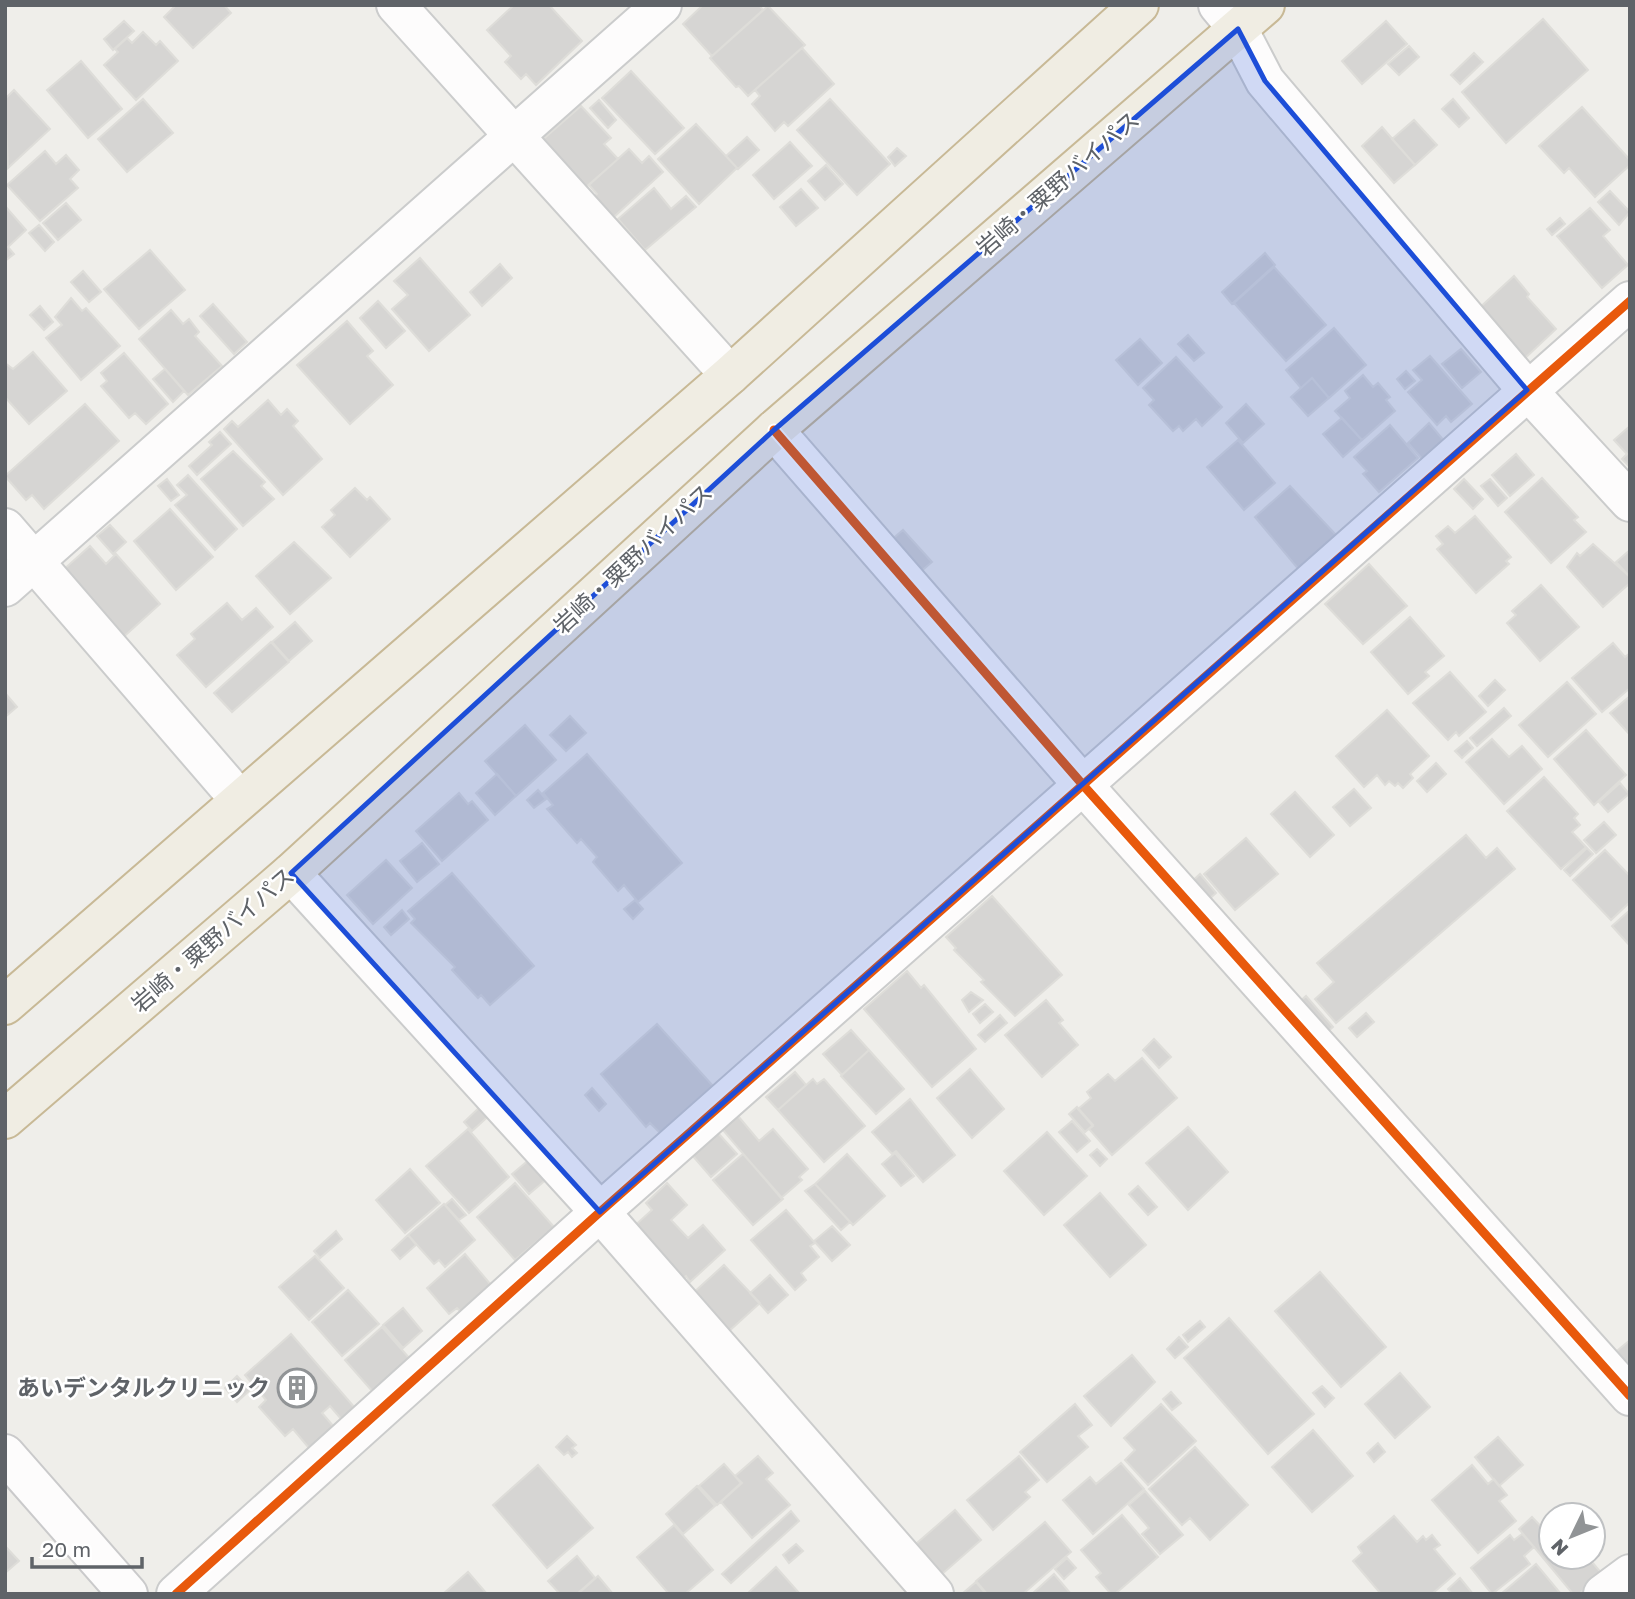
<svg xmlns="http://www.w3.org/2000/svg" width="1635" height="1599" font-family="'Golos Text','Noto Sans JP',sans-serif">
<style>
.building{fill:#d6d5d3;stroke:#deddd9;stroke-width:2}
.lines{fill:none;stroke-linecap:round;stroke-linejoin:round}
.street-casing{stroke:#cbcccc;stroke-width:42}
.secondary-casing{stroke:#cacacb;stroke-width:42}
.highway-casing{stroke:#c8b996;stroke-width:42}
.street{stroke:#fdfcfc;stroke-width:38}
.secondary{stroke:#fdfcfc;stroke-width:38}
.highway{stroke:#f0ede3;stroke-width:38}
.cycleway-casing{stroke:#fff;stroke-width:13}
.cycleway{stroke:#e8590c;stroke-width:9}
.marked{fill:#1d4ed8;fill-opacity:0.2;stroke:#1d4ed8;stroke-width:5;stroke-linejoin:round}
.labels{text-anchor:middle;stroke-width:5;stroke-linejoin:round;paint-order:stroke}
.street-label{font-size:23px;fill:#5f6368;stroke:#fff}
.poi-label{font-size:23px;font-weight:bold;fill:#5f6368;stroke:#fff;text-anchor:end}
</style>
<rect width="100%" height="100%" fill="#efeeea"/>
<path class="building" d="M 176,5 L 224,5 L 231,13 L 193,48 L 164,17 Z
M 514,5 L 549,5 L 582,41 L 536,85 L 526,74 L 521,79 L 505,62 L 511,56 L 487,30 Z
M 703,5 L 759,5 L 763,10 L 712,56 L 683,24 Z
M 768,6 L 805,45 L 748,96 L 739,86 L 736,87 L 710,58 Z
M 1543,19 L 1588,70 L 1506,143 L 1462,92 Z
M 124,21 L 134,31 L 113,50 L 104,39 Z
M 1386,21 L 1407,44 L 1362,84 L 1342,61 Z
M 143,32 L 156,45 L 160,41 L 178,61 L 136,100 L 104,65 L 118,52 L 115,49 L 127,38 L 132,43 Z
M 1409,46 L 1419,57 L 1399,75 L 1388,64 Z
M 802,48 L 834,84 L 788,126 L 784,122 L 775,131 L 752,104 L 760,96 L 755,90 Z
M 1474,53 L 1483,62 L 1460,84 L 1451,75 Z
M 81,61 L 122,109 L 88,138 L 47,90 Z
M 631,71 L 684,128 L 655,154 L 602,98 Z
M 14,90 L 50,129 L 8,168 L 5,99 Z
M 143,99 L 173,133 L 127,172 L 98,139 Z
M 830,99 L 890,164 L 857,195 L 797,130 Z
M 1453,99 L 1469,118 L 1459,127 L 1442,109 Z
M 599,100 L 616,120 L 608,128 L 590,108 Z
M 581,106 L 611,138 L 604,144 L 618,159 L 577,195 L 540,142 Z
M 1582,107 L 1630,160 L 1630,165 L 1595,197 L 1569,168 L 1564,173 L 1539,146 Z
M 1414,120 L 1437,145 L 1415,165 L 1392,139 Z
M 696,124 L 737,168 L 699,204 L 658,159 Z
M 1382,127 L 1415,165 L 1394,183 L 1362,146 Z
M 747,137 L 759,150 L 738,169 L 726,156 Z
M 790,142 L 812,166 L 774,199 L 753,175 Z
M 897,148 L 906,156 L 895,166 L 888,157 Z
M 629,149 L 642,163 L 649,156 L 663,172 L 604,226 L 585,205 L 597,194 L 589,185 Z
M 45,151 L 56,164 L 66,155 L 79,170 L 70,179 L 78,188 L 40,221 L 7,185 Z
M 826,165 L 843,184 L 825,200 L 808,181 Z
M 654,188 L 671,209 L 686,196 L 696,207 L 645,250 L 618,219 Z
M 801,189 L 818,208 L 796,226 L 780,207 Z
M 1610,191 L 1630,212 L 1619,225 L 1598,202 Z
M 66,203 L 81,220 L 58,240 L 43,223 Z
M 5,206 L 26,230 L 8,247 L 14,254 L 5,261 Z
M 1590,208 L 1610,230 L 1603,236 L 1628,265 L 1602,288 L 1557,236 Z
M 1560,218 L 1565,224 L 1552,235 L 1547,229 Z
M 39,225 L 54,242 L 45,251 L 29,233 Z
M 150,250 L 185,290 L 139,329 L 104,289 Z
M 1265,253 L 1275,265 L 1232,304 L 1222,292 Z
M 420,258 L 470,315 L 429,351 L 392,309 L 408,295 L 394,281 Z
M 500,264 L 512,278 L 482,306 L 470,292 Z
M 1274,267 L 1326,325 L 1286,361 L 1234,303 Z
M 83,271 L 101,292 L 89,302 L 71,282 Z
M 1514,276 L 1529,294 L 1527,297 L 1556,329 L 1523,360 L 1477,310 Z
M 71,298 L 82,311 L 86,308 L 120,346 L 81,380 L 46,338 L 62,325 L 55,317 Z
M 378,301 L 405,331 L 386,348 L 360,318 Z
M 213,304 L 247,342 L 234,354 L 200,316 Z
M 40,306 L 53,322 L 44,330 L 30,315 Z
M 171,310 L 183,324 L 189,319 L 199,332 L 195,336 L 222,366 L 188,395 L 139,339 Z
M 347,321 L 373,351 L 367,356 L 393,385 L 350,424 L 297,365 Z
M 1334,328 L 1366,365 L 1329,398 L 1312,378 L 1301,388 L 1286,370 Z
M 1188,335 L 1204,353 L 1194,361 L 1178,344 Z
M 1140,339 L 1162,363 L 1138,385 L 1116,360 Z
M 1461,349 L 1481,372 L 1462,388 L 1442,364 Z
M 33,352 L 67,391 L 29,424 L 5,397 L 5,363 L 13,369 Z
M 124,353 L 168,404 L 146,424 L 135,413 L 129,418 L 101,386 L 107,381 L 101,373 Z
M 1430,356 L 1472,404 L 1451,422 L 1446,416 L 1437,425 L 1408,392 L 1422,380 L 1413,370 Z
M 1176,357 L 1222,407 L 1202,426 L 1196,419 L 1183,431 L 1179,426 L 1173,431 L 1149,405 L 1154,400 L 1143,388 Z
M 165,369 L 184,391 L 173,402 L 153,379 Z
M 1406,371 L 1415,381 L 1405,389 L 1397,379 Z
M 1363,375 L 1373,387 L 1378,383 L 1390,397 L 1386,400 L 1395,411 L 1362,440 L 1335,411 L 1350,398 L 1345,391 Z
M 1312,378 L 1329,398 L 1308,416 L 1291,397 Z
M 268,400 L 281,415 L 287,409 L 298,421 L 293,426 L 322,459 L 283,495 L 224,429 L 232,421 L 238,427 Z
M 85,404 L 119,441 L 44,509 L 32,495 L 26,500 L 5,476 Z
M 1246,404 L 1264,424 L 1243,443 L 1226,423 Z
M 1342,418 L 1362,440 L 1343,457 L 1323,434 Z
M 1429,423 L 1445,442 L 1424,461 L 1408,443 Z
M 1390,425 L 1418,458 L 1379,492 L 1363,474 L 1367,471 L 1354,457 Z
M 1630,426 L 1630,467 L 1622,459 L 1627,454 L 1614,440 Z
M 220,432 L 231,444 L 197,475 L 189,466 L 212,445 L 209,442 Z
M 1238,440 L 1275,483 L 1244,510 L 1207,467 Z
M 233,451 L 265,482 L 261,486 L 274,499 L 243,526 L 201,479 Z
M 1516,454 L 1534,475 L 1510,496 L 1492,475 Z
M 188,475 L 237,529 L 215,550 L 175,505 L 187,495 L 177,485 Z
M 1542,478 L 1578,517 L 1574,520 L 1586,532 L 1551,563 L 1505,512 Z
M 167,479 L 179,495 L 171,501 L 158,486 Z
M 1464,479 L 1483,499 L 1473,509 L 1454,489 Z
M 1490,479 L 1507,498 L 1498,506 L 1481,486 Z
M 1290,486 L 1338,537 L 1300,571 L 1255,517 Z
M 355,488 L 367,500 L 370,497 L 390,519 L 350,557 L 322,527 L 335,515 L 331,510 Z
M 170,509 L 213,557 L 176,590 L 134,541 Z
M 1475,516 L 1511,557 L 1506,561 L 1509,564 L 1476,593 L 1437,549 L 1443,544 L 1436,536 L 1448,526 L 1455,533 Z
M 110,525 L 126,542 L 113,554 L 97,536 Z
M 903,530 L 932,562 L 912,579 L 883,547 Z
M 294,542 L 331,578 L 290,614 L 256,576 Z
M 1593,544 L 1630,577 L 1630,583 L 1603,607 L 1567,567 L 1577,553 L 1580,556 Z
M 90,546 L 106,564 L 116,554 L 160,604 L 119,641 L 63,570 Z
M 1630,550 L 1630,577 L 1616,562 Z
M 1369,564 L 1407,606 L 1363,644 L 1325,604 Z
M 1541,585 L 1579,627 L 1540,661 L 1507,623 L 1516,615 L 1512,611 Z
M 227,603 L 242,620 L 256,608 L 273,627 L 206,687 L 177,655 L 195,639 L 191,634 Z
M 1410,617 L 1444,656 L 1425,672 L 1429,676 L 1408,694 L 1371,652 Z
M 295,622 L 312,641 L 289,661 L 272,642 Z
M 271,642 L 289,662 L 232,712 L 214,693 Z
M 1613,643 L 1625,657 L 1630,653 L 1630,688 L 1602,712 L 1572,678 Z
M 1450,672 L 1486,712 L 1459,736 L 1456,732 L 1448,740 L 1413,703 Z
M 1495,680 L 1505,690 L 1488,706 L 1479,696 Z
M 1567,682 L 1596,714 L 1548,757 L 1519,725 Z
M 5,693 L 17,707 L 5,717 Z
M 1630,696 L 1630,735 L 1610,713 Z
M 1504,708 L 1511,716 L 1477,746 L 1470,738 Z
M 1387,710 L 1429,756 L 1410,774 L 1413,778 L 1403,788 L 1398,783 L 1395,786 L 1389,781 L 1385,785 L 1377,775 L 1364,787 L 1336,756 Z
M 570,716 L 586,733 L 566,751 L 550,735 Z
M 525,725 L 556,760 L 516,796 L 485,761 Z
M 1586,730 L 1626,775 L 1594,805 L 1554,759 Z
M 1492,739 L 1509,757 L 1522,746 L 1542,769 L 1504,804 L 1466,762 Z
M 1467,741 L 1473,748 L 1462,758 L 1455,751 Z
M 587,754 L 682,863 L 638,902 L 624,885 L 618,891 L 593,862 L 597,857 L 581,839 L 577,843 L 547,809 L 553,805 L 543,793 Z
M 1436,763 L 1446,774 L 1427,792 L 1417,781 Z
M 497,774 L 516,796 L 495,815 L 476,793 Z
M 1544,777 L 1578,814 L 1574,818 L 1580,825 L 1572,832 L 1586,847 L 1561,869 L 1507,811 Z
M 1620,783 L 1629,794 L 1608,812 L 1599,802 Z
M 1354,789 L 1371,808 L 1350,826 L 1333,807 Z
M 538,790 L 546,799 L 534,808 L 527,800 Z
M 1295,792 L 1334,835 L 1310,857 L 1271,814 Z
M 459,793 L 468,804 L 472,801 L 488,820 L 442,861 L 416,831 Z
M 1604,822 L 1616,835 L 1596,853 L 1584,840 Z
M 1466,835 L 1486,858 L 1497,848 L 1515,869 L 1336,1023 L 1315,999 L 1334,982 L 1317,963 Z
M 1246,838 L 1278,874 L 1235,910 L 1204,874 Z
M 422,843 L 439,864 L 417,882 L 400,861 Z
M 1587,848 L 1593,854 L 1570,876 L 1564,870 Z
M 1605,850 L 1630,876 L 1630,902 L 1611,920 L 1573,880 Z
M 386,860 L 412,888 L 373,924 L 347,895 Z
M 452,873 L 534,966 L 490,1005 L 481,995 L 478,998 L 452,970 L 455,967 L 411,923 L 415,919 L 408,911 Z
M 1200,874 L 1216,893 L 1205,903 L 1188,885 Z
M 992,896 L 1062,975 L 1015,1016 L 981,982 L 984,980 L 954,950 L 956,948 L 946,937 Z
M 635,900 L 643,909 L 633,919 L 624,909 Z
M 402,910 L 409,919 L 391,935 L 384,927 Z
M 1630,910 L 1630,946 L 1612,926 Z
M 907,971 L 921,988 L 924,985 L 976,1049 L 932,1087 L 864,1009 Z
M 971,992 L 983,1000 L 969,1012 L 962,1000 Z
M 1306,996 L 1333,1027 L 1325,1034 L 1298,1003 Z
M 1046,1000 L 1063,1020 L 1059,1023 L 1078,1045 L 1042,1077 L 1005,1035 Z
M 985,1004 L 993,1012 L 980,1023 L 973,1014 Z
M 1366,1013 L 1374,1022 L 1357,1037 L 1349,1028 Z
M 1000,1015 L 1007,1023 L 985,1042 L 978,1035 Z
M 657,1024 L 713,1086 L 660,1133 L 650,1123 L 646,1127 L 601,1074 Z
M 851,1030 L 869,1050 L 842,1075 L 823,1054 Z
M 1154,1039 L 1171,1057 L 1159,1068 L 1143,1050 Z
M 869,1050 L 904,1089 L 876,1114 L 841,1076 Z
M 1142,1058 L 1177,1098 L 1112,1155 L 1089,1129 L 1093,1126 L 1078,1109 L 1091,1098 L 1087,1092 L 1108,1074 L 1115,1081 Z
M 970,1069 L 1004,1109 L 972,1138 L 937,1098 Z
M 795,1072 L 806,1085 L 778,1110 L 766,1097 Z
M 813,1079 L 817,1084 L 824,1079 L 865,1126 L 824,1162 L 778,1110 Z
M 592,1088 L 606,1104 L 599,1111 L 585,1095 Z
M 910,1099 L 955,1155 L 923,1182 L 896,1151 L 892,1154 L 872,1132 Z
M 483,1104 L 491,1114 L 472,1131 L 464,1122 Z
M 1077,1107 L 1093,1125 L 1085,1132 L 1069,1114 Z
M 738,1116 L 759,1141 L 773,1129 L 808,1169 L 799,1177 L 802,1180 L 781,1198 L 722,1129 Z
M 1072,1121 L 1090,1141 L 1077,1152 L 1059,1132 Z
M 1188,1127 L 1228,1172 L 1188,1210 L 1146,1163 Z
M 468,1129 L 509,1177 L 469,1213 L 426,1166 Z
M 1047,1132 L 1087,1176 L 1044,1215 L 1004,1171 Z
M 718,1133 L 737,1154 L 711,1177 L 692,1155 Z
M 1097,1149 L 1107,1159 L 1100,1166 L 1090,1155 Z
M 895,1153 L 914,1176 L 901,1186 L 882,1164 Z
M 743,1154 L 783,1199 L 753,1225 L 713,1180 Z
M 847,1154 L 885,1196 L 853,1225 L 815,1184 Z
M 530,1159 L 547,1179 L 529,1194 L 512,1174 Z
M 410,1169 L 440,1203 L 405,1233 L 376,1200 Z
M 515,1183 L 554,1227 L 515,1260 L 477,1217 Z
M 667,1183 L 687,1205 L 671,1220 L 688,1238 L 703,1225 L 725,1250 L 690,1282 L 686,1276 L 679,1282 L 631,1229 L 652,1210 L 646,1203 Z
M 815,1184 L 850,1222 L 841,1230 L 805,1191 Z
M 1138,1186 L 1157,1207 L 1148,1215 L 1129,1194 Z
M 1100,1193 L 1146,1245 L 1110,1277 L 1064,1225 Z
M 452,1199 L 466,1215 L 459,1220 L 445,1205 Z
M 444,1204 L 475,1240 L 445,1267 L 439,1260 L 434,1264 L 408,1235 Z
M 786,1210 L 815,1243 L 810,1246 L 819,1257 L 801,1273 L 806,1280 L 795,1290 L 751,1240 Z
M 832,1226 L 850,1245 L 832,1261 L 814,1241 Z
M 336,1231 L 342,1239 L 320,1258 L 314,1251 Z
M 408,1235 L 416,1245 L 400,1259 L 392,1250 Z
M 465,1254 L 491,1285 L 461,1312 L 457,1308 L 449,1314 L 427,1288 Z
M 315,1256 L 344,1288 L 309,1320 L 279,1287 Z
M 724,1265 L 760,1303 L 728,1332 L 693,1293 Z
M 1320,1272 L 1386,1347 L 1341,1387 L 1275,1311 Z
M 770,1275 L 788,1295 L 768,1313 L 750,1293 Z
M 348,1290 L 379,1324 L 342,1356 L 312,1322 Z
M 403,1308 L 422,1331 L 403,1348 L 383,1325 Z
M 1229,1318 L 1314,1414 L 1268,1454 L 1184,1358 Z
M 1200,1321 L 1205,1327 L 1188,1342 L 1183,1335 Z
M 382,1327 L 410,1359 L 373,1392 L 345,1360 Z
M 291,1334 L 355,1408 L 342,1420 L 330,1406 L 322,1413 L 334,1427 L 309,1448 L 293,1429 L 285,1436 L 259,1407 L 266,1400 L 245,1375 Z
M 1179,1337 L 1188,1347 L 1175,1358 L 1167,1349 Z
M 1630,1340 L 1630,1373 L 1613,1354 Z
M 1132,1355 L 1155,1382 L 1111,1426 L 1084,1396 Z
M 1400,1373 L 1430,1407 L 1395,1438 L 1365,1404 Z
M 237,1376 L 250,1390 L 237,1402 L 225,1388 Z
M 1322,1386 L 1334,1398 L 1325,1407 L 1313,1393 Z
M 1171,1392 L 1181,1403 L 1172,1410 L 1163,1399 Z
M 1075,1404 L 1092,1425 L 1078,1436 L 1088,1447 L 1047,1482 L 1020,1452 Z
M 1161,1404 L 1196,1441 L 1148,1485 L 1125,1460 L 1135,1450 L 1124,1438 Z
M 1313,1430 L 1353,1476 L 1312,1512 L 1272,1467 Z
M 567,1436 L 576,1445 L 572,1448 L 577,1453 L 572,1457 L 568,1452 L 564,1455 L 556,1447 Z
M 1498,1437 L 1523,1465 L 1499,1486 L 1475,1457 Z
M 1378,1443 L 1385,1452 L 1374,1462 L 1367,1453 Z
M 1195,1447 L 1248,1505 L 1210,1540 L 1190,1518 L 1182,1525 L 1149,1489 Z
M 758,1456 L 773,1473 L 766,1479 L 790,1505 L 752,1538 L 721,1502 L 742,1483 L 735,1476 Z
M 1019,1456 L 1039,1480 L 1025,1492 L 1030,1497 L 993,1530 L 967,1500 Z
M 1121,1463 L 1144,1489 L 1093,1534 L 1063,1500 L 1090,1477 L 1096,1484 Z
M 724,1464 L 741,1483 L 717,1505 L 699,1486 Z
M 538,1465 L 593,1528 L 547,1568 L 493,1505 Z
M 1472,1465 L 1488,1484 L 1494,1479 L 1507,1495 L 1499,1501 L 1516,1521 L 1478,1553 L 1432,1500 Z
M 697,1486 L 715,1506 L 683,1534 L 666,1514 Z
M 1145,1491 L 1183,1535 L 1160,1554 L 1142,1534 L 1149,1528 L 1129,1505 Z
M 955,1510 L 981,1540 L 941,1575 L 910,1549 Z
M 791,1511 L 799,1521 L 731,1583 L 722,1574 Z
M 1122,1515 L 1158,1557 L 1115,1594 L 1111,1594 L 1096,1577 L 1101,1573 L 1081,1550 Z
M 1394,1516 L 1417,1542 L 1423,1536 L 1426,1540 L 1432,1535 L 1440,1545 L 1434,1549 L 1455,1574 L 1432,1594 L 1381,1594 L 1353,1561 L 1362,1553 L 1358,1547 Z
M 1532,1517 L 1551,1537 L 1551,1557 L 1588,1557 L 1602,1574 L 1579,1594 L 1573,1594 L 1519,1529 Z
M 1045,1522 L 1071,1552 L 1023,1594 L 987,1594 L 976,1581 Z
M 674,1525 L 713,1570 L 685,1594 L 669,1594 L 637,1557 Z
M 1522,1534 L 1534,1547 L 1524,1556 L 1530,1564 L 1492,1594 L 1471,1568 L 1510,1535 L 1514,1540 Z
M 796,1544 L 803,1551 L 789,1563 L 783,1555 Z
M 5,1546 L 19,1561 L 5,1573 Z
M 577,1556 L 595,1578 L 577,1594 L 560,1594 L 548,1581 Z
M 1067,1558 L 1076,1568 L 1064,1579 L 1055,1569 Z
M 1536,1564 L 1561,1594 L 1501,1594 Z
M 776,1567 L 800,1594 L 747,1594 Z
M 468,1572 L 487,1594 L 443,1594 Z
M 1054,1574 L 1071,1594 L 1032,1594 Z
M 598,1576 L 613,1594 L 578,1594 Z
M 1460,1578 L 1473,1594 L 1452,1594 L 1448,1589 Z
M 976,1582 L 986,1594 L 964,1594 L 963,1593 Z"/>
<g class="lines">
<defs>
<path id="street" d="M 396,5 L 730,375
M 1238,29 L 1265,81 L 1527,390 L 1630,502
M 774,430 L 1083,785 L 1630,1396
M 5,528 L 240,800
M 5,587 L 662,5
M 291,873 L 600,1212 L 934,1594
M 176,1594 L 600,1212 L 1630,301
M 1603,1594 L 1630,1574"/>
<path id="secondary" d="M 1218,5 L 1238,29
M 5,1454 L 128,1594"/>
<path id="highway" d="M 5,1005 L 730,375 L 1139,5
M 5,1119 L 291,873 L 774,430 L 1265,5"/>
</defs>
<use href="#street" class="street-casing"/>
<use href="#secondary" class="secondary-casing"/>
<use href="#highway" class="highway-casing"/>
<use href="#street" class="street"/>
<use href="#secondary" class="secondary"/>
<use href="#highway" class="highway"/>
<defs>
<path id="cycleway" d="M 774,430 L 1083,785 L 1630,1396
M 176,1594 L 600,1212 L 1630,301"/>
</defs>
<use href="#cycleway" class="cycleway-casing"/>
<use href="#cycleway" class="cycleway"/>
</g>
<path class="marked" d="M 1238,29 L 1265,81 L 1527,390 L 600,1212 L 291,873 L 774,430 Z"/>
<defs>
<symbol id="building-ring" viewBox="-11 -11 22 22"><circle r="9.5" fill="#fff" stroke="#919496" stroke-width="1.5"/><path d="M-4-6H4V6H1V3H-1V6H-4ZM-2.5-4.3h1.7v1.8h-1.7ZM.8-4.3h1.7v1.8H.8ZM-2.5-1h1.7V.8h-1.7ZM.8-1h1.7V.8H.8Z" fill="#919496"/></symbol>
</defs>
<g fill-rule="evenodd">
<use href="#building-ring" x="275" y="1366" width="44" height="44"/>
</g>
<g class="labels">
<g class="street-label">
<text transform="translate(1058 184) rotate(-41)" y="8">岩崎・粟野バイパス</text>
<text transform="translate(633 559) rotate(-43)" y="8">岩崎・粟野バイパス</text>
<text transform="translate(213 940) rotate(-41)" y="8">岩崎・粟野バイパス</text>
</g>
<g class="poi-label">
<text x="270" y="1396">あいデンタルクリニック</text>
</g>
</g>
<rect width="1635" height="1599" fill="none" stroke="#5f6368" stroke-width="14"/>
<g transform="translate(1572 1536) rotate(227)"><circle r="33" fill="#ffffff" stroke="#bfc1c3" stroke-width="2"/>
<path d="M0-5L12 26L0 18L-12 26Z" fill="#919496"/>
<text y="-10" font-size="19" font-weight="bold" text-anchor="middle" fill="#5f6368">N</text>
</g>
<path d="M32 1557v10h110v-10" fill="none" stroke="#5f6368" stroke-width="3.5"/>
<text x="42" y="1557" font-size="21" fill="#5f6368" stroke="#ffffff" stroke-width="5" paint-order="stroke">20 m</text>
</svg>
